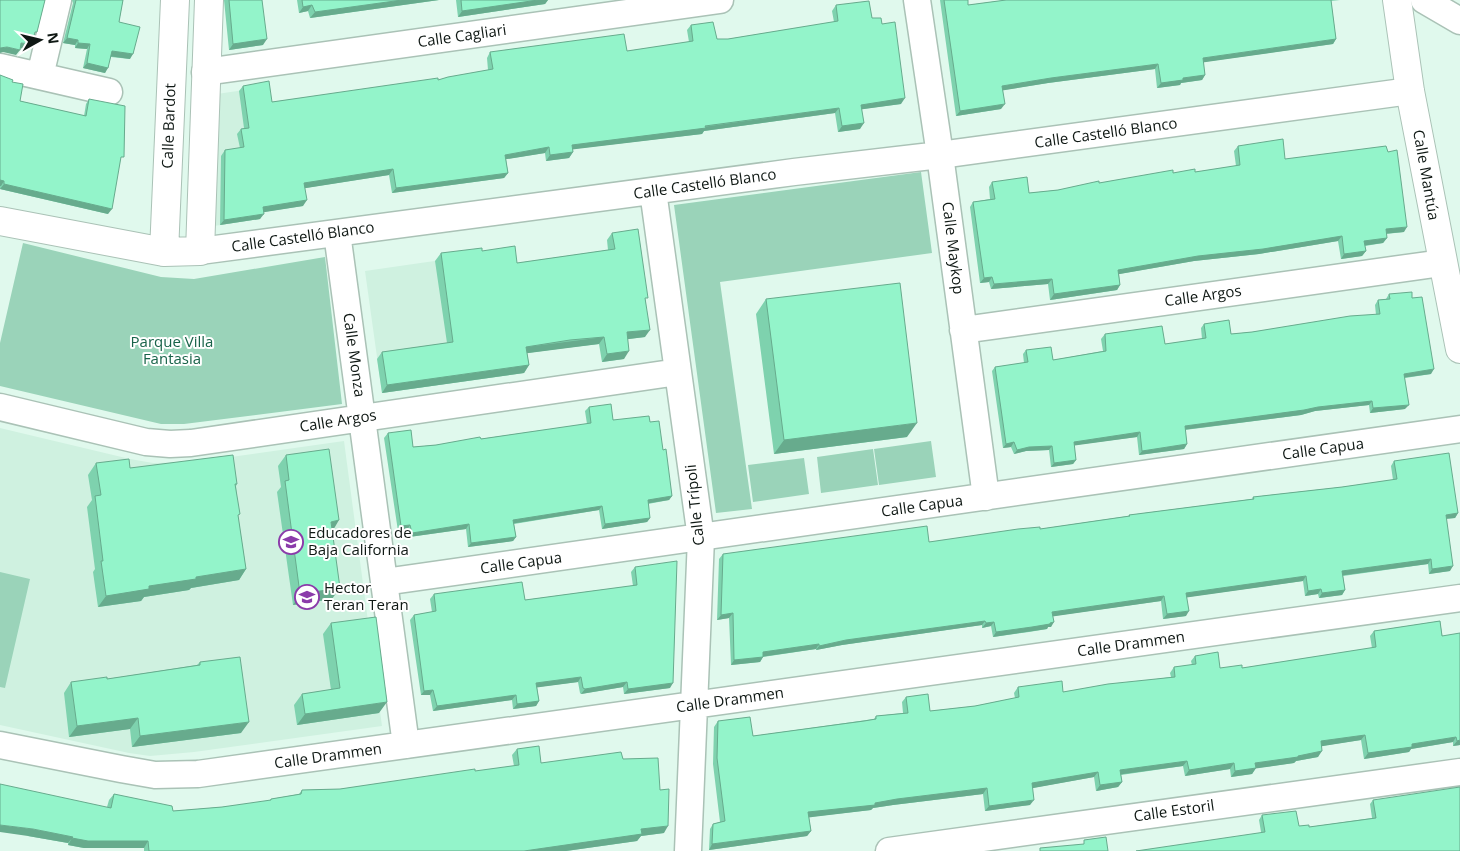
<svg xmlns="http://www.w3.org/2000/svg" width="1460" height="851" font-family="'Open Sans',sans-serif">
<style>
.built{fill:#cff1e0}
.green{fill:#9ad3b9}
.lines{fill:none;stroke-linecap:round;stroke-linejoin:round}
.minor-casing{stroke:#aac2b6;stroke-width:29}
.tertiary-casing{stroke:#aac2b6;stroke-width:30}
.minor{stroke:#fff;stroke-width:26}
.tertiary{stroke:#fff;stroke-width:28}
.wall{fill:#7ed2ae}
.shaded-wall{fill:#67ab8d}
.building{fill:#93f4ca;stroke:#67ab8d}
.labels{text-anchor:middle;stroke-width:4;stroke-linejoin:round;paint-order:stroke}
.street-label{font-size:15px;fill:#0f1814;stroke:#fff}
.park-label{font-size:15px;fill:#186349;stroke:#fff}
.poi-label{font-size:15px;fill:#0f1814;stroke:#fff;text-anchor:start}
</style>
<rect width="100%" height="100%" fill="#e0f9ed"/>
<path class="built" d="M 265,87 L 260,219 L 214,226 L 217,94 Z
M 476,255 L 493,377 L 382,393 L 365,271 Z
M 0,428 L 130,459 L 153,463 L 195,462 L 344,441 L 382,726 L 194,752 L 150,756 L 129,753 L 0,725 Z"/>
<path class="green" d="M 921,172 L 932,253 L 720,282 L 752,509 L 716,513 L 674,205 Z
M 23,243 L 161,277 L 194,279 L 325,257 L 342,404 L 184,424 L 161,424 L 0,386 L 0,343 Z
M 931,441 L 936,477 L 879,485 L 874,449 Z
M 873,449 L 878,485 L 821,493 L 817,457 Z
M 804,458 L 809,494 L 753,502 L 748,465 Z
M 0,572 L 30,579 L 5,688 L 0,687 Z"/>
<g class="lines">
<defs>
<path id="minor" d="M 917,0 L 940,155 L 986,497
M 1424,0 L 1460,21
M 0,67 L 109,92
M 205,72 L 720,0
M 40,76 L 58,0
M 653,191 L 701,538 L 688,851
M 337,233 L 406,745
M 200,251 L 794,172 L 940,155 L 1410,91
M 963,330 L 1442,263
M 0,407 L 146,442 L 170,444 L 191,443 L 678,372
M 384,582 L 1460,429
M 0,745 L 121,769 L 155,775 L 198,774 L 1460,598
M 889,851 L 1460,772"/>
<path id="tertiary" d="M 1397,0 L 1410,91 L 1460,349
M 0,221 L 164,252 L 200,251 L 209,0
M 164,252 L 175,0"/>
</defs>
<use href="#minor" class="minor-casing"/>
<use href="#tertiary" class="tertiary-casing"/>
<use href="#minor" class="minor"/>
<use href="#tertiary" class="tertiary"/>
</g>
<path class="wall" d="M 72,0 L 123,0 L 119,22 L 130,59 L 111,57 L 105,73 L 83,68 L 87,49 L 75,48 L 75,45 L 63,43 L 73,3 Z
M 224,0 L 262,0 L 263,45 L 229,50 Z
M 297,0 L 439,0 L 310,18 L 308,11 L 299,13 Z
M 456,0 L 548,0 L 545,4 L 458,17 Z
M 940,0 L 968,0 L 968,5 L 1006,0 L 1340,0 L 1331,1 L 1336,39 L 1333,44 L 1203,62 L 1205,75 L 1202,80 L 1181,83 L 1180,85 L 1157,88 L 1155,69 L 1048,83 L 1003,90 L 1001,109 L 956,116 Z
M 836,5 L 872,18 L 882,24 L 901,104 L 862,109 L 860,129 L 838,132 L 835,113 L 704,131 L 702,134 L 572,149 L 573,152 L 569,158 L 546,161 L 545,153 L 506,159 L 508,173 L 504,178 L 392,193 L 389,175 L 305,188 L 303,206 L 263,212 L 260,219 L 220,225 L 221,156 L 225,150 L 240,148 L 237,134 L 241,129 L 244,128 L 239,91 L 243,86 L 272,102 L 438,80 L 488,70 L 487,58 L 490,52 L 627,51 L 689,42 L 687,30 L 691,25 L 717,39 L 728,39 L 834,22 L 832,11 Z
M 0,75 L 12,82 L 20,101 L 84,116 L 86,104 L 89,99 L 120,162 L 108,214 L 0,189 Z
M 1238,146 L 1285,159 L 1404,232 L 1386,234 L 1387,238 L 1383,243 L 1365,246 L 1366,251 L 1362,256 L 1341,259 L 1338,241 L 1259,254 L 1194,261 L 1119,274 L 1120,285 L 1117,290 L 1050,300 L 1048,284 L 991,289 L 989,282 L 980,283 L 970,207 L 973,202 L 990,199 L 989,187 L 992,182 L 1029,193 L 1058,190 L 1099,183 L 1173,173 L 1195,172 L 1236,166 L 1234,151 Z
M 612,233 L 646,301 L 645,337 L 628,339 L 624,359 L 602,362 L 599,344 L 565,348 L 527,353 L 529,365 L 524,373 L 382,393 L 377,359 L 382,352 L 447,343 L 435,261 L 441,253 L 482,251 L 517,263 L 608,250 L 607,240 Z
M 1389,294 L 1412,298 L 1431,374 L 1405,378 L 1405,409 L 1370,413 L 1369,405 L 1315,411 L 1301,415 L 1185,430 L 1187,444 L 1184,449 L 1139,455 L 1137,437 L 1074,445 L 1076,460 L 1073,464 L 1051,467 L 1049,450 L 1026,451 L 1014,454 L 1011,447 L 1003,448 L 992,371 L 995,367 L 1024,363 L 1023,354 L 1026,350 L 1053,360 L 1103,351 L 1101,339 L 1105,334 L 1165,344 L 1202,339 L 1201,328 L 1204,324 L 1231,334 L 1252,332 L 1376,315 L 1375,305 L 1378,300 L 1386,299 Z
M 766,299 L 907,437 L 774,454 L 756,314 Z
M 589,407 L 613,420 L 650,422 L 663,450 L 672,496 L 669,500 L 648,504 L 650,518 L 647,522 L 602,529 L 599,510 L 514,524 L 516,537 L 513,541 L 468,547 L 466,529 L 409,537 L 407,530 L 398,531 L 384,438 L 388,433 L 413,447 L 436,445 L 587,424 L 585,411 Z
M 286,455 L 332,531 L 332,599 L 293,605 L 277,492 L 281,487 L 278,466 Z
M 1394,461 L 1458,513 L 1455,518 L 1446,519 L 1450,571 L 1429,574 L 1428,564 L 1343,576 L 1345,590 L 1342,595 L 1319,598 L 1318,594 L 1305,596 L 1303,581 L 1187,597 L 1186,616 L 1163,619 L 1161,601 L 1053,616 L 1051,627 L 1048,627 L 1047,629 L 1029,632 L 993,637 L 991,626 L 982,628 L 982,625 L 842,645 L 816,650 L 816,649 L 763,657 L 760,662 L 731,665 L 729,618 L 717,620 L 719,559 L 723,554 L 929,542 L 1040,529 L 1128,516 L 1129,515 L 1252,499 L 1253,497 L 1342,487 L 1393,480 L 1391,466 Z
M 96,463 L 237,484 L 236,486 L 238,516 L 246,569 L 239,580 L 191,588 L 189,590 L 144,597 L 141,601 L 98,607 L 93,572 L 95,569 L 87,507 L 92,500 L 88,475 Z
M 635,567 L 670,688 L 624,694 L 623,687 L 581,694 L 580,693 L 578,682 L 537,687 L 539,701 L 536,706 L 513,709 L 512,700 L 433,711 L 430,695 L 421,695 L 410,620 L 414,615 L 432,612 L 430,599 L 434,594 L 525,600 L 592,591 L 633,586 L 631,572 Z
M 1440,621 L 1460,745 L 1453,746 L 1453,742 L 1411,749 L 1409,752 L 1364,759 L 1361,740 L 1321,746 L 1318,757 L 1296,761 L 1294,763 L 1256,768 L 1252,774 L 1231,777 L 1230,769 L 1185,776 L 1183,766 L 1121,775 L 1122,782 L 1118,787 L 1096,791 L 1094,777 L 1032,788 L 1030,805 L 985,811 L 983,794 L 893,805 L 873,808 L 871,810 L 809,817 L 811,831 L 807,836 L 709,850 L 710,829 L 713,824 L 720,822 L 713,764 L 714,727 L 718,721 L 753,736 L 874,719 L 876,716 L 903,713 L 902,702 L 906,697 L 930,711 L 975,706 L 1015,698 L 1014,693 L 1018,687 L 1063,692 L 1171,677 L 1170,673 L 1174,667 L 1192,665 L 1191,661 L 1195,656 L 1220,668 L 1242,668 L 1372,648 L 1370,636 L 1374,631 Z
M 331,623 L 379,713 L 297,725 L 294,705 L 302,694 L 331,690 L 323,634 Z
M 200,662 L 241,733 L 132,747 L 130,729 L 69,737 L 64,693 L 71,682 L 107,679 L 197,665 Z
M 517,749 L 541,763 L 623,759 L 660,790 L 664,833 L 641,836 L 637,841 L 566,851 L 144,851 L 144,848 L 84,848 L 68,845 L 68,843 L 28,836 L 107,807 L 109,800 L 114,794 L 173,811 L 222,807 L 269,801 L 271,799 L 299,794 L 302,790 L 340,789 L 514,766 L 512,755 Z
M 1373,800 L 1460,851 L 1261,832 L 1259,820 L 1262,815 L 1299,826 L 1309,827 L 1372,818 L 1370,804 Z"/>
<path class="shaded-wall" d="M 402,0 L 439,0 L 310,18 L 315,12 Z
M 538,0 L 548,0 L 545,4 L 458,17 L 462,11 Z
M 312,5 L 308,11 L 299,13 L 303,7 Z
M 67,38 L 78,40 L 75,45 L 63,43 Z
M 267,39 L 263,45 L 229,50 L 233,44 Z
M 1336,39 L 1333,44 L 1199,63 L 1203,58 Z
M 21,43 L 32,44 L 29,49 L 18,48 Z
M 78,43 L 90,44 L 87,49 L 75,48 Z
M 7,47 L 20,50 L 16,55 L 3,52 L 0,53 L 0,48 Z
M 112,51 L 133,54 L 130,59 L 108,56 Z
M 87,63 L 108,68 L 105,73 L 83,68 Z
M 1158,64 L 1155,69 L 1048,83 L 999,91 L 1002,86 L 1051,78 Z
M 1205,75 L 1202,80 L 1181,83 L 1180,85 L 1157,88 L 1161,83 L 1183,78 Z
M 905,98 L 901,104 L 857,110 L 861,105 Z
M 1005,104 L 1001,109 L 956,116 L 960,111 Z
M 839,108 L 835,113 L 704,131 L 702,134 L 568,150 L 572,145 Z
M 864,123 L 860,129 L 838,132 L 842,126 Z
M 549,147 L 545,153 L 501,160 L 505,155 Z
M 573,152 L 569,158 L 546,161 L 550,155 Z
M 393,169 L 389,175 L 300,189 L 304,183 Z
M 508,173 L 504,178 L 392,193 L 396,188 Z
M 0,180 L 4,181 L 1,186 L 0,186 Z
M 4,184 L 112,209 L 108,214 L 0,189 Z
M 307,200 L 303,206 L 259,213 L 263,207 Z
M 264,214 L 260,219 L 220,225 L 224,220 Z
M 1407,227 L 1404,232 L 1382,234 L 1386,229 Z
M 1342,236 L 1338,241 L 1259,254 L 1194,261 L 1114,275 L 1118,270 L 1198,256 Z
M 1387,238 L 1383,243 L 1361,246 L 1364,241 Z
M 1366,251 L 1362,256 L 1341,259 L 1344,254 Z
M 992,277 L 989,282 L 980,283 L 984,278 Z
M 1052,279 L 1048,284 L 991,289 L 994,284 Z
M 1120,285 L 1117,290 L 1050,300 L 1054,294 Z
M 650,330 L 645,337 L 621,340 L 627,332 Z
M 604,337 L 599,344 L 521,354 L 526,347 Z
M 629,351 L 624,359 L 602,362 L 607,354 Z
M 529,365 L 524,373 L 382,393 L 387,385 Z
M 1434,369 L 1431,374 L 1401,378 L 1404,374 Z
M 1372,401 L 1369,405 L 1315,411 L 1301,415 L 1182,430 L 1185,426 L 1318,407 Z
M 1409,405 L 1405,409 L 1370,413 L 1373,408 Z
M 917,423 L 907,437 L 774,454 L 784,440 Z
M 1140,432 L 1137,437 L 1071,446 L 1074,442 Z
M 1014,442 L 1011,447 L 1003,448 L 1006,444 Z
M 1187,444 L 1184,449 L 1139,455 L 1142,451 Z
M 1052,446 L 1049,450 L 1026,451 L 1014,454 L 1017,450 L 1029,447 Z
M 1076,460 L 1073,464 L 1051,467 L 1054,463 Z
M 672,496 L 669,500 L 644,504 L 648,500 Z
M 602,506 L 599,510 L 510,524 L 513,520 Z
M 1458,513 L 1455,518 L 1442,519 L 1446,515 Z
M 650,518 L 647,522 L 602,529 L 605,524 Z
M 339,520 L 332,532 L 331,522 Z
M 469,524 L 466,529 L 409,537 L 412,533 Z
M 410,525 L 407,530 L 398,531 L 401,526 Z
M 516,537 L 513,541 L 468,547 L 471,543 Z
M 1431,559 L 1428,564 L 1338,576 L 1342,571 Z
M 1453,566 L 1450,571 L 1429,574 L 1432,569 Z
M 246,569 L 239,580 L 191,588 L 189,590 L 144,597 L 141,601 L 98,607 L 106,596 L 149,586 L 196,577 Z
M 1306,576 L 1303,581 L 1183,598 L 1186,593 Z
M 340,588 L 332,599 L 293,605 L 300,594 Z
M 1321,589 L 1318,594 L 1305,596 L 1308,591 Z
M 1345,590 L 1342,595 L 1319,598 L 1322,593 Z
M 1164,596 L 1161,601 L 1049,617 L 1052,612 Z
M 1189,611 L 1186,616 L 1163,619 L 1167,614 Z
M 733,613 L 729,618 L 717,620 L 721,615 Z
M 985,621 L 982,625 L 842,645 L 816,650 L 819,646 L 846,640 Z
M 994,622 L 991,626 L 982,628 L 986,623 Z
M 1054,622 L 1051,627 L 1048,627 L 1047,629 L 993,637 L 996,632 Z
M 819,644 L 816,649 L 760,657 L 763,652 Z
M 763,657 L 760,662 L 731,665 L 734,660 Z
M 581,677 L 578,682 L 533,688 L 536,683 Z
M 627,682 L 623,687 L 581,694 L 585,689 Z
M 673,683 L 670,688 L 624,694 L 628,689 Z
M 433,690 L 430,695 L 421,695 L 424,691 Z
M 516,695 L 512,700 L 433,711 L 437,706 Z
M 539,701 L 536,706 L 513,709 L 517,704 Z
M 387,702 L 379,713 L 297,725 L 305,714 Z
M 138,718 L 130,729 L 69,737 L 77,726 Z
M 249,722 L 241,733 L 132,747 L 140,736 Z
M 1365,735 L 1361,740 L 1317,747 L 1321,741 Z
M 1456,737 L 1453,742 L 1411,749 L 1409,752 L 1364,759 L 1368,753 L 1412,744 Z
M 1460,740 L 1460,745 L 1453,746 L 1457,741 Z
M 1322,751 L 1318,757 L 1296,761 L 1294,763 L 1252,769 L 1255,763 Z
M 1187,761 L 1183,766 L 1116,775 L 1120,770 Z
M 1234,763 L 1230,769 L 1185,776 L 1189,770 Z
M 1256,768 L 1252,774 L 1231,777 L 1235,771 Z
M 1098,772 L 1094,777 L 1028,789 L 1032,783 Z
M 1122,782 L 1118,787 L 1096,791 L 1100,785 Z
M 987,788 L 983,794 L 893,805 L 873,808 L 871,810 L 804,818 L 808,812 L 897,799 Z
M 1034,800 L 1030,805 L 985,811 L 989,806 Z
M 0,825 L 33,829 L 73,837 L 68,843 L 28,836 L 0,832 Z
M 668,826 L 664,833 L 641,836 L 637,841 L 566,851 L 524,851 L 641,829 Z
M 811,831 L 807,836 L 709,850 L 712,844 Z
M 72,838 L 148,841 L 144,848 L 84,848 L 68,845 Z"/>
<path class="building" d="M 0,0 L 45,0 L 37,32 L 35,32 L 32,44 L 21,43 L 20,50 L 7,47 L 0,48 Z
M 76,0 L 123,0 L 119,22 L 140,27 L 133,54 L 112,51 L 108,68 L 87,63 L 90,44 L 78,43 L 78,40 L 67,38 Z
M 229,0 L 262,0 L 267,39 L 233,44 Z
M 302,0 L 402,0 L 315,12 L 312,5 L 303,7 Z
M 461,0 L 538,0 L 462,11 Z
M 944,0 L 968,0 L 968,5 L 1006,0 L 1331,0 L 1336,39 L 1203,58 L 1205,75 L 1183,78 L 1183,80 L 1161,83 L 1158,64 L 1051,78 L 1002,86 L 1005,104 L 960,111 Z
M 869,1 L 872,18 L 881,18 L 882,24 L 895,22 L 905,98 L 861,105 L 864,123 L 842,126 L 839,108 L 705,126 L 706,128 L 572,145 L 573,152 L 550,155 L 549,147 L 505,155 L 508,173 L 396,188 L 393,169 L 304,183 L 307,200 L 263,207 L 264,214 L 224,220 L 225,150 L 244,147 L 241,129 L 249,128 L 243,86 L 269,81 L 272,102 L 438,78 L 438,80 L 448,77 L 493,69 L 490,52 L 624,34 L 627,51 L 693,41 L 691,25 L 713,22 L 717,39 L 728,39 L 838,21 L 836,5 Z
M 0,75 L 13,80 L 12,82 L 23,84 L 20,101 L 86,116 L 89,99 L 125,106 L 124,157 L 121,157 L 112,209 L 4,184 L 4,181 L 0,180 Z
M 1283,139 L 1285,159 L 1386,146 L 1388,152 L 1397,150 L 1407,227 L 1386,229 L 1387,238 L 1364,241 L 1366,251 L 1344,254 L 1342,236 L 1263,249 L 1198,256 L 1118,270 L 1120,285 L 1054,294 L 1052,279 L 994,284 L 992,277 L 984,278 L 973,202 L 995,199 L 992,182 L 1027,177 L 1029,193 L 1058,190 L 1099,181 L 1099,183 L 1173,170 L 1173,173 L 1195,169 L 1195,172 L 1240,165 L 1238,146 Z
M 638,229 L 648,298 L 645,298 L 650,330 L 627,332 L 629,351 L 607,354 L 604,337 L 570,340 L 526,347 L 529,365 L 387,385 L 382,352 L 453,342 L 441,253 L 482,248 L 482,251 L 515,246 L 517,263 L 615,249 L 612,233 Z
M 900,283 L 917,423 L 784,440 L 766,299 Z
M 1412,292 L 1412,298 L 1422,297 L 1434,369 L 1404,374 L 1409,405 L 1373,408 L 1372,401 L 1318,407 L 1304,410 L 1185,426 L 1187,444 L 1142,451 L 1140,432 L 1074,442 L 1076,460 L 1054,463 L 1052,446 L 1029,447 L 1017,450 L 1014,442 L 1006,444 L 995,367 L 1028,362 L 1026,350 L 1051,347 L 1053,360 L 1106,351 L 1105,334 L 1162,326 L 1165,344 L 1206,338 L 1204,324 L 1229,320 L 1231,334 L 1252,332 L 1350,316 L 1380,314 L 1378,300 L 1390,299 L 1389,294 Z
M 611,404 L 613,420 L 649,416 L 650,422 L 659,421 L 663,450 L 666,449 L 672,496 L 648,500 L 650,518 L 605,524 L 602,506 L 513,520 L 516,537 L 471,543 L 469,524 L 412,533 L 410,525 L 401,526 L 388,433 L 411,430 L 413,447 L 436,445 L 480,437 L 481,439 L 591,423 L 589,407 Z
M 329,449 L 339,520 L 331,522 L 340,588 L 300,594 L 285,481 L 289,480 L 286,455 Z
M 1449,453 L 1458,513 L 1446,515 L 1453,566 L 1432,569 L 1431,559 L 1342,571 L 1345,590 L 1322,593 L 1321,589 L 1308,591 L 1306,576 L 1186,593 L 1189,611 L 1167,614 L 1164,596 L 1052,612 L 1054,622 L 1050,623 L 1050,624 L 1032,627 L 996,632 L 994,622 L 986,623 L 985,621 L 846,640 L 819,646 L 819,644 L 763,652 L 763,657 L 734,660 L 733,613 L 721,615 L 723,554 L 927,526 L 929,542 L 1018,529 L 1040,527 L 1040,529 L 1130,516 L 1129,515 L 1254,499 L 1253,497 L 1342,487 L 1397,479 L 1394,461 Z
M 233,455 L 237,484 L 235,484 L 240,514 L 238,515 L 246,569 L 196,577 L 196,579 L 149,586 L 149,589 L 106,596 L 101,561 L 103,561 L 95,496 L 101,495 L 96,463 L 129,459 L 130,468 Z
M 677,561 L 673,683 L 628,689 L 627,682 L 585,689 L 583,688 L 581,677 L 536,683 L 539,701 L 517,704 L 516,695 L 437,706 L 433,690 L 424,691 L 414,615 L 436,611 L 434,594 L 522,582 L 525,600 L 592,591 L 637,585 L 635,567 Z
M 376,617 L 387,702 L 305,714 L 302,694 L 340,688 L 331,623 Z
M 1440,621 L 1442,636 L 1460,633 L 1460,740 L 1457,741 L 1456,737 L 1412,744 L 1412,747 L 1368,753 L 1365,735 L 1321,741 L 1322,751 L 1298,756 L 1298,757 L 1255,763 L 1256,768 L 1235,771 L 1234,763 L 1189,770 L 1187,761 L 1120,770 L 1122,782 L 1100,785 L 1098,772 L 1032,783 L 1034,800 L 989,806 L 987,788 L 897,799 L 875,803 L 875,805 L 808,812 L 811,831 L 712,844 L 713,824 L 725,821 L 717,758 L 718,721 L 750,717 L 753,736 L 864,721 L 876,719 L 876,716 L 908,713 L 906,697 L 928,694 L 930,711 L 975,706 L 1019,697 L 1018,687 L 1062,681 L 1063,692 L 1108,684 L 1175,677 L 1174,667 L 1196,664 L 1195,656 L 1218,652 L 1220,668 L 1242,665 L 1242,668 L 1376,647 L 1374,631 Z
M 240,657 L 249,722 L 140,736 L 138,718 L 77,726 L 71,682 L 107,677 L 107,679 L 200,665 L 200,662 Z
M 539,746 L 541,763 L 621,752 L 623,759 L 658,758 L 660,790 L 669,789 L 668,826 L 641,829 L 642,834 L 524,851 L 149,851 L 148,841 L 88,841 L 72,838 L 73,837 L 33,829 L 0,825 L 0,784 L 111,808 L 114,794 L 172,806 L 173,811 L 222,807 L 271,800 L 271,799 L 301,794 L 302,790 L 340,789 L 475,769 L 475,771 L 519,765 L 517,749 Z
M 1460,787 L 1460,851 L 1136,851 L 1265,832 L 1262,815 L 1296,811 L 1299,826 L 1309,825 L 1309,827 L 1376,818 L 1373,800 Z
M 1106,837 L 1108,851 L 1040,851 L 1040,848 L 1084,844 L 1084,840 Z"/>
<defs>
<symbol id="school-ring" viewBox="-11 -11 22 22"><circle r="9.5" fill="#fff" stroke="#8b3baa" stroke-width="1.5"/><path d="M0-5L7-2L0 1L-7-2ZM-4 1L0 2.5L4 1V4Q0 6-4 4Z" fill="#8b3baa"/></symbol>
</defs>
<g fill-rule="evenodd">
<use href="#school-ring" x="277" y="528" width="28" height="28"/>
<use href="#school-ring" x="293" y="583" width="28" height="28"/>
</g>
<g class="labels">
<g class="street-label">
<text transform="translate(462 36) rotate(-8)" y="5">Calle Cagliari</text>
<text transform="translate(169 126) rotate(-88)" y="5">Calle Bardot</text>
<text transform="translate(1106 133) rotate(-8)" y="5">Calle Castelló Blanco</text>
<text transform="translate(1426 175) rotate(80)" y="5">Calle Mantúa</text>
<text transform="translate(705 184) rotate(-8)" y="5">Calle Castelló Blanco</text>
<text transform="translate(303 237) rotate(-8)" y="5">Calle Castelló Blanco</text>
<text transform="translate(953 248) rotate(83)" y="5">Calle Maykop</text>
<text transform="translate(1203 296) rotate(-8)" y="5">Calle Argos</text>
<text transform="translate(354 355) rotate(82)" y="5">Calle Monza</text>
<text transform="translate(338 421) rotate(-9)" y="5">Calle Argos</text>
<text transform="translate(1323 449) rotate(-8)" y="5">Calle Capua</text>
<text transform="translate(695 505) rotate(-96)" y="5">Calle Trípoli</text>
<text transform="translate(922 506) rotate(-8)" y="5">Calle Capua</text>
<text transform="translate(521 563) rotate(-8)" y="5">Calle Capua</text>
<text transform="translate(1131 644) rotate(-8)" y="5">Calle Drammen</text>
<text transform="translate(730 700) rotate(-8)" y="5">Calle Drammen</text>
<text transform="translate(328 756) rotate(-8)" y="5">Calle Drammen</text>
<text transform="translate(1174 811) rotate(-8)" y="5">Calle Estoril</text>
</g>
<g class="park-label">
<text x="172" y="347">Parque Villa<tspan x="172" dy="17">Fantasia</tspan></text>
</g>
<g class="poi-label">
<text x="308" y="538">Educadores de<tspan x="308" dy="17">Baja California</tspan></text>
<text x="324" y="593">Hector<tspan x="324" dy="17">Teran Teran</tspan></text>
</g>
</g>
<g transform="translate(40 40) rotate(82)" stroke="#ffffff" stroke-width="4" paint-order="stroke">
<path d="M0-4L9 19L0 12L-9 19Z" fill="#0f1814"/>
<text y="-8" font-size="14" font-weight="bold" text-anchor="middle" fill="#0f1814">N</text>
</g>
</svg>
